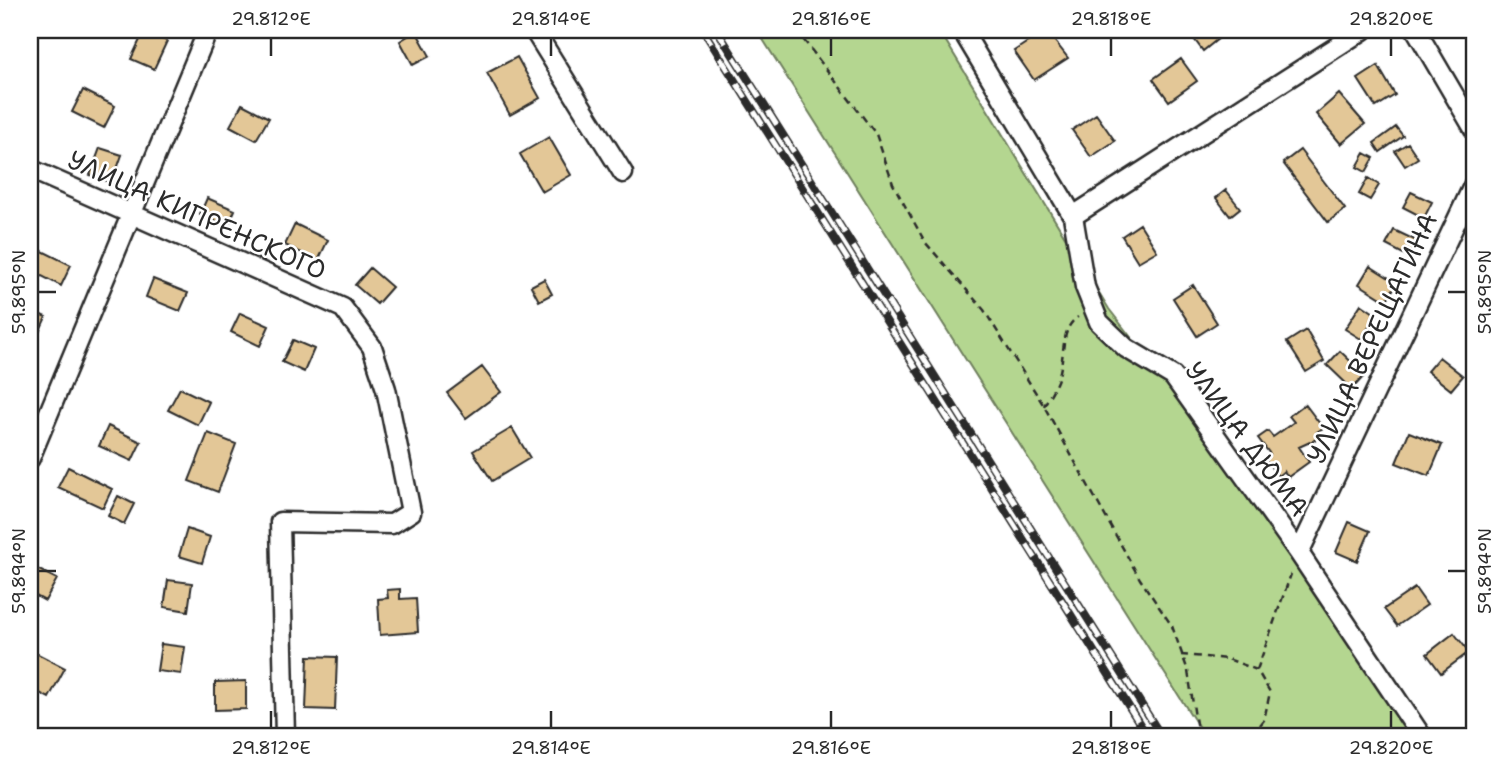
<svg xmlns="http://www.w3.org/2000/svg" width="1504" height="767" font-family="'Shantell Sans',sans-serif">
<style>
.green{fill:#b4d690;stroke:#70805e;stroke-width:2}
.building{fill:#e3c797;stroke:#2b2b2b;stroke-width:2}
.lines{fill:none;stroke-linecap:round;stroke-linejoin:round}
.street-casing{stroke:#2b2b2b;stroke-width:23}
.path{stroke:#2b2b2b;stroke-width:2.5;stroke-dasharray:7 5;stroke-linecap:butt}
.street{stroke:#fff;stroke-width:18}
.rail-casing{stroke:#2b2b2b;stroke-width:8}
.rail{stroke:#fff;stroke-width:5;stroke-dasharray:16;stroke-linecap:butt}
.ticks{fill:none;stroke:#2b2b2b;stroke-width:2.5}
.labels{text-anchor:middle;stroke-width:5;stroke-linejoin:round;paint-order:stroke}
.street-label{font-size:26px;fill:#2b2b2b;stroke:#fff}
.neatline{fill:none;stroke:#2b2b2b;stroke-width:2.5}
.ticks-label{font-size:18px;text-anchor:middle;fill:#2b2b2b}
</style>
<rect width="100%" height="100%" fill="#fff"/>
<filter id="ink" filterUnits="userSpaceOnUse"><feTurbulence type="fractalNoise" baseFrequency=".0143" numOctaves="2"/><feDisplacementMap in="SourceGraphic" scale="14" xChannelSelector="R" yChannelSelector="G"/><feConvolveMatrix kernelMatrix="1 2 1 2 8 2 1 2 1" color-interpolation-filters="sRGB"/></filter>
<g filter="url(#ink)">
<path class="green" d="M 757,30 L 939,30 L 1109,309 L 1351,619 L 1418,737 L 1205,737 Z"/>
<path class="building" d="M 1046,30 L 1068,58 L 1034,80 L 1014,51 Z
M 1198,30 L 1229,30 L 1203,51 L 1191,35 Z
M 144,31 L 167,41 L 154,69 L 131,59 Z
M 416,31 L 430,56 L 413,65 L 400,41 Z
M 517,57 L 540,98 L 510,115 L 487,73 Z
M 1181,59 L 1197,81 L 1169,101 L 1153,79 Z
M 1378,66 L 1395,95 L 1376,107 L 1358,79 Z
M 83,90 L 115,106 L 104,128 L 72,112 Z
M 1339,94 L 1365,124 L 1341,144 L 1316,114 Z
M 242,104 L 269,118 L 256,140 L 230,126 Z
M 1096,114 L 1115,141 L 1091,157 L 1072,130 Z
M 1396,127 L 1403,136 L 1380,152 L 1374,143 Z
M 549,137 L 571,175 L 542,192 L 520,154 Z
M 1408,143 L 1418,158 L 1405,166 L 1395,151 Z
M 100,148 L 122,155 L 112,183 L 90,175 Z
M 1300,150 L 1345,209 L 1328,222 L 1283,163 Z
M 1365,153 L 1374,158 L 1366,172 L 1357,167 Z
M 1368,178 L 1379,185 L 1370,200 L 1359,194 Z
M 1226,190 L 1240,208 L 1230,216 L 1216,198 Z
M 1411,192 L 1432,202 L 1424,218 L 1403,207 Z
M 207,198 L 235,210 L 228,226 L 200,214 Z
M 295,224 L 328,240 L 318,261 L 285,245 Z
M 1140,224 L 1157,251 L 1138,262 L 1122,236 Z
M 1394,230 L 1417,241 L 1409,257 L 1386,245 Z
M 30,245 L 71,265 L 61,286 L 30,270 Z
M 1370,266 L 1397,283 L 1386,301 L 1359,284 Z
M 370,268 L 392,287 L 377,304 L 355,285 Z
M 153,279 L 188,293 L 180,311 L 146,297 Z
M 544,279 L 552,294 L 539,301 L 531,286 Z
M 1193,285 L 1217,323 L 1197,336 L 1173,298 Z
M 1361,304 L 1377,315 L 1361,339 L 1345,329 Z
M 30,310 L 46,317 L 37,337 L 30,334 Z
M 240,313 L 269,326 L 260,346 L 231,332 Z
M 1306,330 L 1324,361 L 1306,372 L 1287,342 Z
M 293,340 L 314,349 L 304,372 L 282,362 Z
M 1340,351 L 1365,375 L 1352,389 L 1327,365 Z
M 1439,357 L 1463,376 L 1451,390 L 1427,371 Z
M 482,367 L 501,392 L 466,418 L 447,393 Z
M 180,388 L 209,402 L 198,425 L 168,410 Z
M 1305,404 L 1323,428 L 1317,432 L 1321,437 L 1299,447 L 1309,462 L 1288,477 L 1284,471 L 1278,476 L 1264,458 L 1270,454 L 1258,438 L 1268,431 L 1273,437 L 1294,422 L 1289,416 Z
M 108,426 L 141,442 L 132,461 L 99,446 Z
M 512,428 L 530,458 L 492,481 L 473,451 Z
M 1409,432 L 1442,445 L 1429,476 L 1396,463 Z
M 208,433 L 236,444 L 218,492 L 189,481 Z
M 68,467 L 112,489 L 103,508 L 58,487 Z
M 118,496 L 134,504 L 124,524 L 108,516 Z
M 1349,522 L 1370,531 L 1357,561 L 1336,552 Z
M 187,529 L 210,537 L 202,563 L 179,556 Z
M 33,567 L 57,579 L 45,601 L 30,593 Z
M 168,580 L 192,583 L 188,611 L 164,607 Z
M 1415,588 L 1427,605 L 1397,626 L 1384,609 Z
M 400,589 L 400,599 L 416,598 L 418,632 L 380,635 L 378,599 L 388,598 L 387,590 Z
M 1454,633 L 1469,652 L 1441,673 L 1427,654 Z
M 161,644 L 185,647 L 181,674 L 157,671 Z
M 30,650 L 65,668 L 49,698 L 30,688 Z
M 308,656 L 337,657 L 335,710 L 306,709 Z
M 246,681 L 246,709 L 215,710 L 215,682 Z"/>
<g class="lines">
<defs>
<path id="street" d="M 534,30 L 623,173
M 962,30 L 1073,216 L 1085,287 L 1099,322 L 1126,348 L 1173,376 L 1299,553 L 1422,737
M 1416,30 L 1474,129
M 30,169 L 343,308 L 372,347 L 386,389 L 411,512 L 392,524 L 280,522 L 285,737
M 1073,216 L 1363,30
M 30,458 L 208,30
M 1299,553 L 1474,184"/>
</defs>
<use href="#street" class="street-casing"/>
<path class="path" d="M 796,30 L 876,134 L 893,184 L 925,242 L 984,310 L 1044,406 L 1140,579 L 1172,626 L 1188,671 L 1198,737
M 1044,406 C 1049,396 1056,386 1059,375 C 1065,356 1060,328 1078,317
M 1181,655 L 1228,659 L 1257,670 L 1270,692 L 1264,720 L 1251,737
M 1257,670 L 1291,574"/>
<use href="#street" class="street"/>
<defs>
<path id="rail" d="M 703,30 L 1148,737
M 717,30 L 1162,737"/>
</defs>
<use href="#rail" class="rail-casing"/>
<use href="#rail" class="rail"/>
</g>
</g>
<path class="ticks" d="M 271,38 L 271,56M 551,38 L 551,56M 831,38 L 831,56M 1111,38 L 1111,56M 1391,38 L 1391,56M 38,292 L 56,292M 1448,292 L 1466,292M 38,571 L 56,571M 1448,571 L 1466,571M 271,711 L 271,728M 551,711 L 551,728M 831,711 L 831,728M 1111,711 L 1111,728M 1391,711 L 1391,728"/>
<g class="labels">
<g class="street-label">
<text transform="translate(197 215) rotate(24)" y="9">УЛИЦА КИПРЕНСКОГО</text>
<text transform="translate(1372 338) rotate(-65)" y="9">УЛИЦА ВЕРЕЩАГИНА</text>
<text transform="translate(1247 439) rotate(53)" y="9">УЛИЦА ДЮМА</text>
</g>
</g>
<rect width="1504" height="767" fill="none" stroke="#fff" stroke-width="77"/>
<rect x="38" y="38" width="1428" height="690" class="neatline"/>
<g class="ticks-label">
<text x="271" y="25">29.812°E</text>
<text x="551" y="25">29.814°E</text>
<text x="831" y="25">29.816°E</text>
<text x="1111" y="25">29.818°E</text>
<text x="1391" y="25">29.820°E</text>
<text transform="translate(19 292) rotate(-90)" y="6">59.895°N</text>
<text transform="translate(1485 292) rotate(-90)" y="6">59.895°N</text>
<text transform="translate(19 571) rotate(-90)" y="6">59.894°N</text>
<text transform="translate(1485 571) rotate(-90)" y="6">59.894°N</text>
<text x="271" y="754">29.812°E</text>
<text x="551" y="754">29.814°E</text>
<text x="831" y="754">29.816°E</text>
<text x="1111" y="754">29.818°E</text>
<text x="1391" y="754">29.820°E</text>
</g>
</svg>
